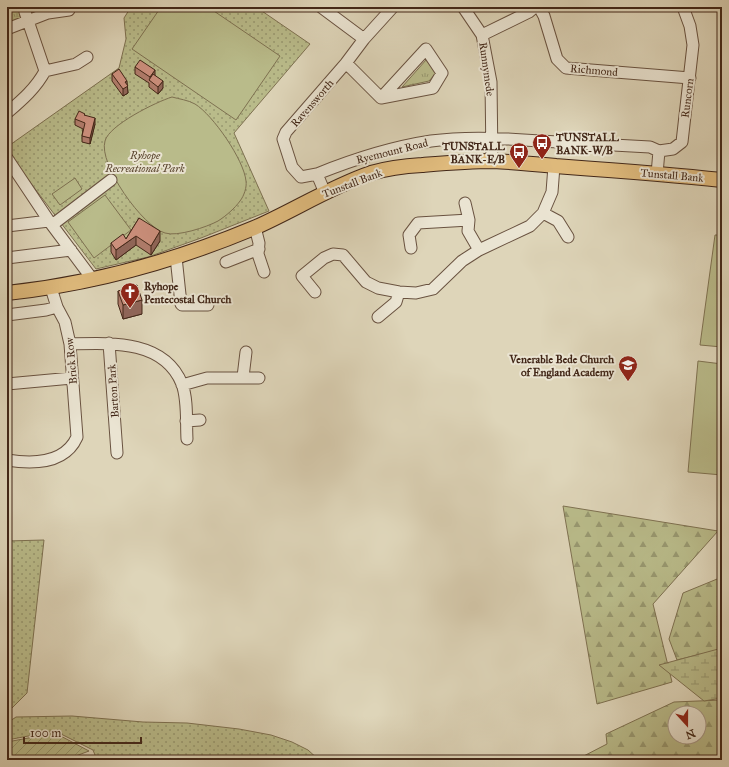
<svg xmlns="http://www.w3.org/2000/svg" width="729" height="767" font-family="'IM FELL Great Primer',serif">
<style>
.grass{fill:url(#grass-tufts);stroke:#7e7151}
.forest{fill:url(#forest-firs);stroke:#7e7151;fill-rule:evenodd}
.wetland{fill:url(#wetland-marsh);stroke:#7e7151}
.park{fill:url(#park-dots);stroke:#7e7151}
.garden{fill:url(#garden-furrows);stroke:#7e7151}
.pitch{fill:#b9bb8a;stroke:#7e7151}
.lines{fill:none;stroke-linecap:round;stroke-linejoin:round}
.minor-casing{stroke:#695240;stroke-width:13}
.major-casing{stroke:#422718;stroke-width:16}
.minor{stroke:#eae4d2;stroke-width:11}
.major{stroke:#dfba7c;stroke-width:14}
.wall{fill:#b17d6d;stroke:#422718}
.shaded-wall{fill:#906659;stroke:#422718}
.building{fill:#ce917f;stroke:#422718}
.labels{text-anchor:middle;stroke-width:4;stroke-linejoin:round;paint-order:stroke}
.street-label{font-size:11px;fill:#422718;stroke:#eae4d2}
.poi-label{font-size:11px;font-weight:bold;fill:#422718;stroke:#eae4d2;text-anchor:start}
.park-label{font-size:11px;font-style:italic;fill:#5a452f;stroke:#eae4d2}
</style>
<defs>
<pattern id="grass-tufts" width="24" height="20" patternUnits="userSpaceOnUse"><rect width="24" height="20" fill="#b9bb8a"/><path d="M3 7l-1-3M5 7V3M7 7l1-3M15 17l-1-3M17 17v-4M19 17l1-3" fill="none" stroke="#989870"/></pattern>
<pattern id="forest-firs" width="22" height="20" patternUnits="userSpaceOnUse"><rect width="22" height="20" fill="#b9bb8a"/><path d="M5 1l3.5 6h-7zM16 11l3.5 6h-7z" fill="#989870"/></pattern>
<pattern id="wetland-marsh" width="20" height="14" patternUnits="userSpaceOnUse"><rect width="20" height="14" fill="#b9bb8a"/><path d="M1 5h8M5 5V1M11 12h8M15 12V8" fill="none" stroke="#989870"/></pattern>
<pattern id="park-dots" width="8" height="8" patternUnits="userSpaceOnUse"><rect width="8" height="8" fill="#b9bb8a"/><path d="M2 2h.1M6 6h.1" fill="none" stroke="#989870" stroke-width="1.8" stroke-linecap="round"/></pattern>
<pattern id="garden-furrows" width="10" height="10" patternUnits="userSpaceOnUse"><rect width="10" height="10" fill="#b9bb8a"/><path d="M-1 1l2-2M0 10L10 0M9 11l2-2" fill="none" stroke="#989870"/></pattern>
</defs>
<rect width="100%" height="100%" fill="#ded5b9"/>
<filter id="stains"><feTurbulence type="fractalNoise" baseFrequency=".005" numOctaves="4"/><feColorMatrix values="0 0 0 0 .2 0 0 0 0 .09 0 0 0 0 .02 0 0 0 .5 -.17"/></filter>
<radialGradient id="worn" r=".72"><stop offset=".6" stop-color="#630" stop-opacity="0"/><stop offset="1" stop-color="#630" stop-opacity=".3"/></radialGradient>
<path class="grass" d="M 7,7 L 19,7 L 21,22 L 7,27 Z
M 426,60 L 436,73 L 429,81 L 402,87 Z"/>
<path class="forest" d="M 563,506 L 718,531 L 653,604 L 672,682 L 597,704 Z
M 722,577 L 722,649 L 677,660 L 669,639 L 683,593 Z
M 722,700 L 722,760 L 576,760 L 607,744 L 606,734 L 674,702 ZM 675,713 L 699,713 L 699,737 L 675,737 Z"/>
<path class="wetland" d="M 722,648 L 722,698 L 704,701 L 659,665 Z"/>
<path class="park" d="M 131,7 L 256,7 L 310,44 L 234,133 L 269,211 L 201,238 L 148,257 L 96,269 L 7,152 L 7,147 L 119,68 L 126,39 L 124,18 Z
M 44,540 L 27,693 L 7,713 L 7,541 Z
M 72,716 L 143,722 L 187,723 L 239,729 L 271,735 L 292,742 L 308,750 L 319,760 L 97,760 L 93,750 L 55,731 L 7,740 L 7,723 L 16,717 Z"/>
<path class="garden" d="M 55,733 L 89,751 L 65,760 L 7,760 L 7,742 Z"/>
<path class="pitch" d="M 161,7 L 208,7 L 280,56 L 236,120 L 132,49 Z
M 172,97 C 179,99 188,100 195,104 C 213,115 244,160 246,181 C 247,187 244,196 240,201 C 235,208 226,216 218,221 C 207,227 177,237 165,233 C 143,227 98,164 105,141 C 109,125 156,102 172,97 Z
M 75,178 L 82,189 L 60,205 L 52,194 Z
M 105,195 L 131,230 L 94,258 L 68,222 Z
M 715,235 L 722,235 L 722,347 L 700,345 Z
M 698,361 L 722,364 L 722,475 L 688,472 Z"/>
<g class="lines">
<defs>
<path id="minor" d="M 321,7 L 364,39
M 463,7 L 482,35 L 491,82 L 492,161
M 539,7 L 544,16 L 557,59 L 566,68 L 690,78
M 7,29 L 48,13 L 69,10
M 482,35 L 529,12 L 535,7
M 346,63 L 381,98 L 433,88 L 442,73 L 426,49 L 381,98
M 45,71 L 76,64 L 87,57
M 7,113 C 22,100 36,88 45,71 L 25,12 L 25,7
M 7,158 L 49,221 L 93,280
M 317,174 C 354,159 392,147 431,141 C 467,136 504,138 540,141 C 577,143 613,145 650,147 L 659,151
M 657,174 L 659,151 L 673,149 L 682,142 L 693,45 L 690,26 L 683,7
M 325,193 L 317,174 L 301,177 L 292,167 L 283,139 L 286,132 L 346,63 L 364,39 L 393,7
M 465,203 L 469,220
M 543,213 L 558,221 L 568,237
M 52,225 L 111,180
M 7,226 L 49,221
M 255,227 L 259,243 L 258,254 L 264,272
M 411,248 L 409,235 L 418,223 L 469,220 L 468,231 L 479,250
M 176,257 L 181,304 L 182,305 L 208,305
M 7,258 L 71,250
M 226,262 L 259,249
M 315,292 L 302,276 L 324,258 L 333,254 L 343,255 L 366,282 L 378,288 L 399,292 L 416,293 L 433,289 L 462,261 L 479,250 L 530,226 L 543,213 L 552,192 L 554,166
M 7,315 L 46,310 L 57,307
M 378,317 L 396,302 L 399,292
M 109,343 L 117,453
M 70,344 C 109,343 164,339 182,384 C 188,400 186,422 187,439
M 243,377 L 246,352
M 7,384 L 72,378
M 182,385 L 207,378 L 259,378
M 186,421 L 200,420
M 7,460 C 32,464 65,464 77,437 L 70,344 L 65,322 L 57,307 L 51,288"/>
<path id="major" d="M 7,293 C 92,284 175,261 254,228 C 293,211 330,187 371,173 C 388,168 405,166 422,165 C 446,163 469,161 493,161 C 514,162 535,164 556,166 C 611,170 667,174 722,180"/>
</defs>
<use href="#minor" class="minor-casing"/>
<use href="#major" class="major-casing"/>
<use href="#minor" class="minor"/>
<use href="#major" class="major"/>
</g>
<path class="wall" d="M 135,67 L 155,75 L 163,88 L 158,94 L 149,87 L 149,83 L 135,74 Z
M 112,74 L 127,85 L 128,93 L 123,96 L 112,81 Z
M 85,115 L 95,124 L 90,144 L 82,142 L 82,136 L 83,129 L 75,125 L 75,119 Z
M 139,218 L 160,241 L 151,255 L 136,245 L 116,260 L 111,252 L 111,243 L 126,239 Z
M 118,291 L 142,314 L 123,319 L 118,304 Z"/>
<path class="shaded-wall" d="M 155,70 L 155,77 L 150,80 L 150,77 Z
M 127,81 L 128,93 L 123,96 L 123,89 L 125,82 Z
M 163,81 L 163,88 L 158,94 L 158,87 Z
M 95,118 L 95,124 L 90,144 L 90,138 Z
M 160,231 L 160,241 L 151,255 L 151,246 Z
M 136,236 L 136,245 L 116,260 L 116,250 Z
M 142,300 L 142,314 L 123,319 L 123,305 Z"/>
<path class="building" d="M 140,60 L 155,70 L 150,77 L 135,67 Z
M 119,69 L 127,81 L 125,82 L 128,86 L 123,89 L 112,74 Z
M 153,74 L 163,81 L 158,87 L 149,80 Z
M 79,111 L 85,114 L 84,115 L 95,118 L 90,138 L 82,136 L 85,123 L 75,119 Z
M 139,218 L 160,231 L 151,246 L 136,236 L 116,250 L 111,243 L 123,234 L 126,239 Z
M 137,285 L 142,300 L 123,305 L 118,291 Z"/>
<defs>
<symbol id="bus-pin" viewBox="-11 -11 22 30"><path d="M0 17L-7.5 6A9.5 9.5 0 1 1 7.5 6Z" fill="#8f2418" stroke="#eae4d2"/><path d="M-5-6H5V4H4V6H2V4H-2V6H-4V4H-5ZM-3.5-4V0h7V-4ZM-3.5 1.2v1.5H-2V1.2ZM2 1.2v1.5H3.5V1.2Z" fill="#fff"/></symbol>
<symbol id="church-pin" viewBox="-11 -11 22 30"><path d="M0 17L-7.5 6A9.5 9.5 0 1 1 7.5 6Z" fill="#8f2418" stroke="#eae4d2"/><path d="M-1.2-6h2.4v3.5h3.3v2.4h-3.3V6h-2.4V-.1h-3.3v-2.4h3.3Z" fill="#fff"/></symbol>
<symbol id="school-pin" viewBox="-11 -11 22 30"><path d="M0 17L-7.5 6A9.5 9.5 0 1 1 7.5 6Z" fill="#8f2418" stroke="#eae4d2"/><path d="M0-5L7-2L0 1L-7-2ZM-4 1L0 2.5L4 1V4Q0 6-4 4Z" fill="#fff"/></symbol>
</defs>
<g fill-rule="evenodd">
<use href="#bus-pin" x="531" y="132" width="22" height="30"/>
<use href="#bus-pin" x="508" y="141" width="22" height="30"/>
<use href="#church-pin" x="119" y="281" width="22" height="30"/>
<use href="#school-pin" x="617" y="354" width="22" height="30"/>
</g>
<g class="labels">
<g class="street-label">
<text transform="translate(487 69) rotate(82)" y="4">Runnymede</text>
<text transform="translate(594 70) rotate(5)" y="4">Richmond</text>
<text transform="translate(687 98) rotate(-83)" y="4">Runcorn</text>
<text transform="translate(312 103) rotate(-49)" y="4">Ravensworth</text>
<text transform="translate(392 151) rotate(-14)" y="4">Ryemount Road</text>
<text transform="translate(672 175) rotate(5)" y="4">Tunstall Bank</text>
<text transform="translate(352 183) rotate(-21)" y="4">Tunstall Bank</text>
<text transform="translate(71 361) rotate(-95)" y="4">Brick Row</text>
<text transform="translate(113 391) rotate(-94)" y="4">Barton Park</text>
</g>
<g class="poi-label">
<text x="556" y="141">TUNSTALL<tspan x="556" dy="13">BANK-W/B</tspan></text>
<text x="505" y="150" text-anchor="end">TUNSTALL<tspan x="505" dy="13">BANK-E/B</tspan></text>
<text x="144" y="290">Ryhope<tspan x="144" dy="13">Pentecostal Church</tspan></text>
<text x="614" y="363" text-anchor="end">Venerable Bede Church<tspan x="614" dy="13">of England Academy</tspan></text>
</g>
<g class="park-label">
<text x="145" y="159">Ryhope<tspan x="145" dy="13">Recreational Park</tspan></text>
</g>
</g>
<rect width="729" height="767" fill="none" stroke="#ded5b9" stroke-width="24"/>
<rect x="8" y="8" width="713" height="751" fill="none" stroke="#422718" stroke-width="2"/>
<rect x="12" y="12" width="705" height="743" fill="none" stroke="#422718"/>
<g transform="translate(687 725) rotate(159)"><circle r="19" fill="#eae4d2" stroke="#a79888"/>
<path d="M0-3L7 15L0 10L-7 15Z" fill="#8f2418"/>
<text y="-6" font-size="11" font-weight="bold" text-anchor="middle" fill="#422718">N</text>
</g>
<path d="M24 737v6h117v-6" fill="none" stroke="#422718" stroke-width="2"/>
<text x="30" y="737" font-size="12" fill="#422718" stroke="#eae4d2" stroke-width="3" paint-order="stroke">100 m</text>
<rect width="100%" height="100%" filter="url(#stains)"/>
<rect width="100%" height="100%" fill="url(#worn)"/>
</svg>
